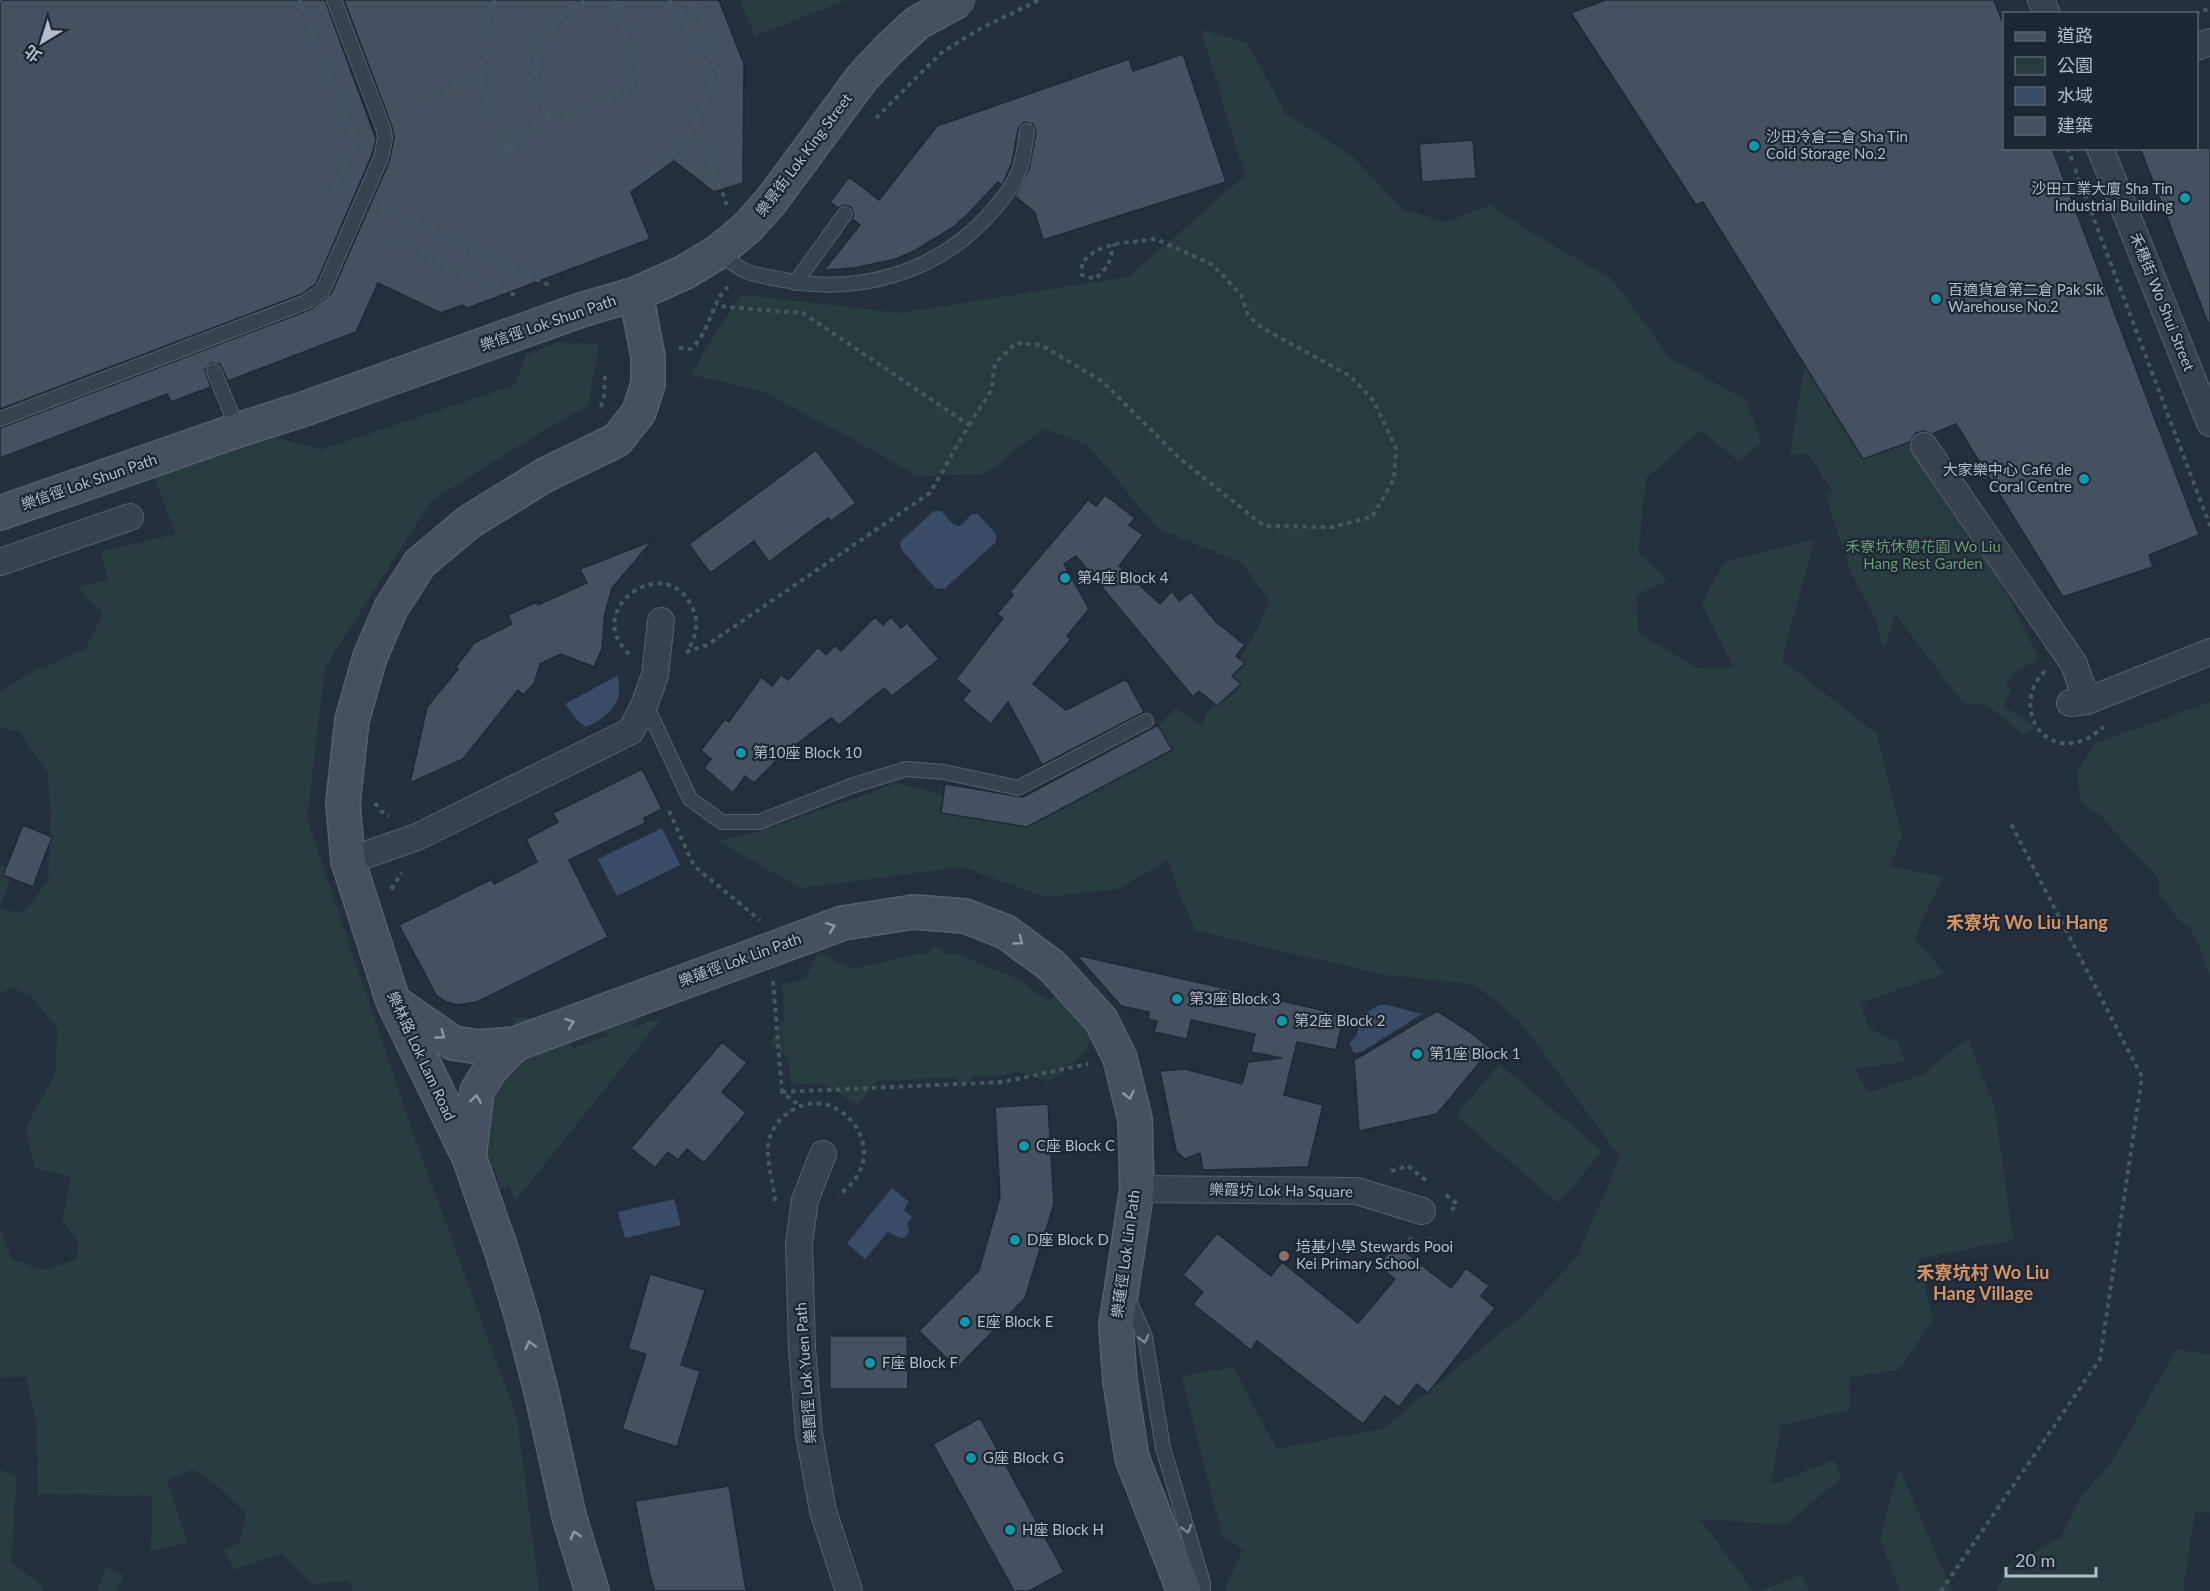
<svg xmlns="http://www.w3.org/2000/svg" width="2210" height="1591" font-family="Lato,'Noto Sans TC',sans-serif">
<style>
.green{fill:#263c3f}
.water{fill:#394c67}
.building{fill:#455162;stroke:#1f2835;stroke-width:1.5}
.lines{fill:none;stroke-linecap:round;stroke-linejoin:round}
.lane-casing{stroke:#565f6c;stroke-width:16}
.street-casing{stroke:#565f6c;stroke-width:28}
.secondary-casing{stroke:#565f6c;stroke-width:36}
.path{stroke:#44595c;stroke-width:4;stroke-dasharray:4.5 4.5;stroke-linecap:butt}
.lane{stroke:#38414e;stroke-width:14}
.street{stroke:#38414e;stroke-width:26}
.secondary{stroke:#465061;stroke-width:33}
.secondary-bridge-casing{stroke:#565f6c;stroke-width:36;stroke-linecap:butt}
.path-bridge{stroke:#44595c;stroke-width:4;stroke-dasharray:4.5 4.5;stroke-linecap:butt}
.secondary-bridge{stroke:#465061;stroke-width:33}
.oneway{stroke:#8e96a5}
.oneway2{stroke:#7c8592}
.culture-dot{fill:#0f9aa8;stroke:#1d2633;stroke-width:2}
.education-dot{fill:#8d6e63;stroke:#1d2633;stroke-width:2}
.labels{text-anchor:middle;stroke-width:4.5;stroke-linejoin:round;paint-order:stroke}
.poi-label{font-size:15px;fill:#b4bcc9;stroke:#1d2633;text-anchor:start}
.street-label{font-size:15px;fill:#b4bcc9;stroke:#1d2633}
.park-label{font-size:15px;fill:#6b9a76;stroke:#1d2633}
.quarter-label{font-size:18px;font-weight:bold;fill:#d59563;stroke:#1d2633}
</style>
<rect width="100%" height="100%" fill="#242f3e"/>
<path class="green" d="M 740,0 L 846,0 L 755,36 Z
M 1201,30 L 1247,42 L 1286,114 L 1352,156 L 1404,210 L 1446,222 L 1490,205 L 1527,230 L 1612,279 L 1670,358 L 1746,400 L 1762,443 L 1738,461 L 1701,430 L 1646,478 L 1638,553 L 1668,581 L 1636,595 L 1638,633 L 1697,668 L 1734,667 L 1702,604 L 1724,562 L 1814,540 L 1782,660 L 1877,734 L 1902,836 L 1890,866 L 1943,877 L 1914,939 L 1945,973 L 1860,1003 L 1869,1029 L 1898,1042 L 1906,1062 L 1854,1068 L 1868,1092 L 1922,1075 L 1968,1038 L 1995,1109 L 2013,1240 L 1918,1259 L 1933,1320 L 1899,1370 L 1849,1377 L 1850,1410 L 1781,1425 L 1771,1485 L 1834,1460 L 1841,1478 L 1786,1525 L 1700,1519 L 1753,1591 L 1227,1591 L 1225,1588 L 1243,1550 L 1222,1535 L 1182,1376 L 1234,1367 L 1276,1449 L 1382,1429 L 1525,1313 L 1577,1257 L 1620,1157 L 1520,1021 L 1474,984 L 1385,975 L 1196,931 L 1178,891 L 1168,860 L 1119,889 L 1046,897 L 962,867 L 801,888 L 717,841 L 758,832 L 897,783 L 996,808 L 1120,764 L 1176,708 L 1201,725 L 1254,635 L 1270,601 L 1242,563 L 1157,528 L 1088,445 L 1044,428 L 985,474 L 917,476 L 851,438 L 759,390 L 691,375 L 719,327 L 742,295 L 900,313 L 1128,277 L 1245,176 Z
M 558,342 L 599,345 L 588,405 L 533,437 L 431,501 L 325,667 L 307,818 L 414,1136 L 517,1418 L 539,1591 L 354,1591 L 348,1581 L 311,1584 L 282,1553 L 234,1570 L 224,1550 L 240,1543 L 246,1513 L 214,1483 L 192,1469 L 167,1481 L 187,1542 L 151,1551 L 152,1496 L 38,1494 L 36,1421 L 26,1376 L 0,1378 L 0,1228 L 12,1260 L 45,1270 L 76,1260 L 79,1243 L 62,1220 L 71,1177 L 34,1168 L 26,1127 L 55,1074 L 58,1029 L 30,994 L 10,988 L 0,994 L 0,909 L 23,913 L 48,881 L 51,813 L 48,774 L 19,731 L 0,728 L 0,693 L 2,690 L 26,675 L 85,649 L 103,613 L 78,587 L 108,580 L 101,552 L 176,534 L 150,466 L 244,428 L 321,450 L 515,385 L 526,355 Z
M 1805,365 L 1863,459 L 1928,436 L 2039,659 L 2011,674 L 2005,686 L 2012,687 L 2004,706 L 2035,727 L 2024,735 L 1986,704 L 1964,704 L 1895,614 L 1885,648 L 1880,640 L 1878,625 L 1851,573 L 1826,496 L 1833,492 L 1809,455 L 1790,454 Z
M 2210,702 L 2210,977 L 2197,940 L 2188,926 L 2179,920 L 2159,895 L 2159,880 L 2154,872 L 2126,844 L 2100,815 L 2081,803 L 2077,773 L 2094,744 Z
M 0,866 L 16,869 L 0,903 Z
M 935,946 L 947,954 L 956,954 L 1018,979 L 1049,1002 L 1060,992 L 1095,1036 L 1080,1056 L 1050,1082 L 1019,1072 L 1006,1075 L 973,1076 L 962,1091 L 955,1077 L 876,1081 L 858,1105 L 822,1083 L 791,1085 L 789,1059 L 770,1043 L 785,1017 L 782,984 L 806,979 L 818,952 L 851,969 L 917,954 L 927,954 Z
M 650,1004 L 633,1027 L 662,1018 L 515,1201 L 509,1185 L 500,1190 L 495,1171 L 483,1151 L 469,1073 L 507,1078 L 518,1069 L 519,1054 L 513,1017 L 547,1019 L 568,1038 L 573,1048 L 608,1036 L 601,1025 Z
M 1499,1064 L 1602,1151 L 1559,1203 L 1456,1116 Z
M 2177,1349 L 2210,1355 L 2210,1513 L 2195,1512 L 2183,1591 L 1997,1591 L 2008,1566 L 2060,1538 L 2080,1498 L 2113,1460 Z
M 1899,1468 L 1952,1591 L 1900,1591 L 1880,1539 Z
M 0,1469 L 17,1477 L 11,1561 L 40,1585 L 43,1591 L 0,1591 Z
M 106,1567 L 124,1575 L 117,1591 L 97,1591 Z
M 1801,1575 L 1809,1591 L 1759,1591 Z"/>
<path class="water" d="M 934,511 L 941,511 L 954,525 L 960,526 L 972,514 L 978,514 L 996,534 L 996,542 L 944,589 L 935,588 L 901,549 L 900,542 Z
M 617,676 C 626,701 608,718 586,727 L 577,720 L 565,704 Z
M 662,828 L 680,865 L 617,896 L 598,859 Z
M 1379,1005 L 1387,1005 L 1422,1014 L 1363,1051 L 1357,1053 L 1353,1052 L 1350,1043 L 1357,1034 L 1361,1016 Z
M 892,1188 L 909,1202 L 904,1210 L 912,1217 L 907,1223 L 909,1230 L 907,1236 L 901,1238 L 888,1232 L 865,1259 L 847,1243 Z
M 674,1199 L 681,1225 L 625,1238 L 618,1212 Z"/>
<path class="building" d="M 0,0 L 325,0 L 376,139 L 372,155 L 316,284 L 302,294 L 0,409 Z
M 344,0 L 719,0 L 744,64 L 743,183 L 714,192 L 674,161 L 631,192 L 650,239 L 468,308 L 462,305 L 441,313 L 378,283 L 356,332 L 228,381 L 220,364 L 211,363 L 205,370 L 211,387 L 171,402 L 167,394 L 0,458 L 0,428 L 309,310 L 331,294 L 389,162 L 394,138 L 392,127 Z
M 1605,0 L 1994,0 L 2004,26 L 2004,148 L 2052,148 L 2199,535 L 2149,555 L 2153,567 L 2063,597 L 1956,424 L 1932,434 L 1923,431 L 1916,433 L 1910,442 L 1863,459 L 1703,202 L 1696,205 L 1571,13 Z
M 1183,54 L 1226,182 L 1043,240 L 1035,213 L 1015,196 L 1029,169 L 1036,132 L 1033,124 L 1024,122 L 1018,129 L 1012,163 L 1002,185 L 998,182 L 968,214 L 952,228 L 916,250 L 896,259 L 854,268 L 824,270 L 860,225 L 852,219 L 854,214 L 851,207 L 845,205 L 838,208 L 830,202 L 849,177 L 879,200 L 937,126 L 1129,59 L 1133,71 Z
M 1473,140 L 1476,178 L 1422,182 L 1419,144 Z
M 2140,148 L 2210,148 L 2210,322 L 2208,323 Z
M 816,450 L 856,503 L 831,521 L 828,518 L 769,562 L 754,541 L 710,573 L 689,544 Z
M 1105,495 L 1135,518 L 1129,525 L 1143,535 L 1119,566 L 1160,604 L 1172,591 L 1179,601 L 1191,592 L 1216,622 L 1245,645 L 1236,656 L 1245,663 L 1232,676 L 1241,684 L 1217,706 L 1199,691 L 1193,697 L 1076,556 L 1064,564 L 1089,609 L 1067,636 L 1071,639 L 1033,684 L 1066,710 L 1126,679 L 1144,712 L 1042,765 L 1008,702 L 991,724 L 962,700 L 970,691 L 956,679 L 1003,618 L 997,614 L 1013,595 L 1010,592 L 1088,500 L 1096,506 Z
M 652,541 L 612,588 L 605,613 L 602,649 L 594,667 L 561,654 L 540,664 L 534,684 L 523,695 L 518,690 L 463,759 L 410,783 L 427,707 L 458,669 L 456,667 L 474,643 L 512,624 L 508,615 L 536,602 L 538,605 L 587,583 L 580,569 Z
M 875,617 L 883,625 L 891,617 L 901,628 L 907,623 L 939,659 L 892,696 L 884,688 L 839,725 L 831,718 L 781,756 L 754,783 L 745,776 L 733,793 L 704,768 L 711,759 L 701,750 L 725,719 L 729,722 L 761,677 L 772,686 L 781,675 L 788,680 L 818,647 L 826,655 L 835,645 L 841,651 Z
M 1158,725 L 1172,750 L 1027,827 L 941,813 L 945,784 L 1023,797 Z
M 642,769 L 662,809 L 644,818 L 645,823 L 569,860 L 608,937 L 477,1002 L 457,1005 L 446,1002 L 436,995 L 399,925 L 492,879 L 494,884 L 537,862 L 526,839 L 558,822 L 553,813 Z
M 23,825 L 52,837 L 33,887 L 3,875 Z
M 1076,955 L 1344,1015 L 1336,1050 L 1297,1042 L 1284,1095 L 1323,1105 L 1308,1167 L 1203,1170 L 1200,1153 L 1185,1159 L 1176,1151 L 1160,1071 L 1185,1069 L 1242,1084 L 1248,1062 L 1282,1058 L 1251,1052 L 1255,1034 L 1191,1020 L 1187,1039 L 1154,1032 L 1157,1021 L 1148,1019 L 1149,1012 L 1121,1006 Z
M 1437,1011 L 1470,1032 L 1491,1049 L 1437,1114 L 1359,1131 L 1354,1060 Z
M 722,1042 L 747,1063 L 722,1092 L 746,1113 L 704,1163 L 687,1149 L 678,1160 L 668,1152 L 655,1168 L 631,1148 Z
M 1048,1104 L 1054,1204 L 1025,1298 L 957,1368 L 919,1331 L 979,1270 L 1000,1197 L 995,1107 Z
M 1217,1233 L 1271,1276 L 1282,1262 L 1358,1323 L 1395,1279 L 1378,1266 L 1395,1244 L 1451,1288 L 1466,1268 L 1489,1286 L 1481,1296 L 1495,1308 L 1428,1393 L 1417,1384 L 1399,1407 L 1385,1396 L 1363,1424 L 1257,1341 L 1251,1350 L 1193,1304 L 1203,1292 L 1183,1275 Z
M 650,1274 L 705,1290 L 681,1365 L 700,1371 L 677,1447 L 622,1429 L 646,1354 L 628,1349 Z
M 830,1336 L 907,1336 L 908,1389 L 830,1389 Z
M 980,1418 L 1064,1572 L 1029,1591 L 1014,1591 L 933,1444 Z
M 729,1486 L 746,1591 L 655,1591 L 650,1576 L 635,1501 Z"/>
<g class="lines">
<defs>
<path id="lane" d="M 718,252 C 728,259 737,268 748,272 C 760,276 772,278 784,280 C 857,295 934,273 985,219 C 998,205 1012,189 1019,171 C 1024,158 1025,144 1027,131
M 795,283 L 845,214
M 214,371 L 238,430
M 0,419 L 306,302 L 323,290 L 381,158 L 385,139 L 384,130 L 334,0
M 645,703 L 690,799 L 722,822 L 759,822 L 851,786 L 906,769 L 944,772 L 1018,788 L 1146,721
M 1128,1298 L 1145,1337 L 1163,1448 L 1203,1583 L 1203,1591"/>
<path id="street" d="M 2041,0 L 2047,14
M 2196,47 L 2210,42
M 2100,148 L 2210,423
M 1924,446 L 2074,664 L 2087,701
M 0,562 L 130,517
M 2070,703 L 2087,701 L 2210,652
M 348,861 L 417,837 L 631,731 L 645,703 L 655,675 L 661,621
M 823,1154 L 805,1200 L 799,1243 L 802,1348 L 809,1434 L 823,1511 L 849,1591
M 1137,1189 L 1357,1191 L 1422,1211"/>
<path id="secondary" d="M 0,513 L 238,430 L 301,410 L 581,310 L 636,294 L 685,272 L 718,252 L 748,227
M 394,1002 L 453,1043 L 479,1047 L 515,1044 L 843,923 L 914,912 L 965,916 L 1006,932 L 1052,966 L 1101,1020 L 1120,1058 L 1135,1119 L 1137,1189 L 1116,1325 L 1120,1381 L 1132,1458 L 1184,1591
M 469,1157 L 477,1091 L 490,1070 L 515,1044
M 592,1591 L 569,1516 L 542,1395 L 522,1317 L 502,1252 L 469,1157 L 393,1001 L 348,861 L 343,803 L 352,720 L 370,657 L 391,608 L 420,563 L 469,522 L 545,475 L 617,440 L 639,412 L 648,384 L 648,357 L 636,294"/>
</defs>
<use href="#lane" class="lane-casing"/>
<use href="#street" class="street-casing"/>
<use href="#secondary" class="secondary-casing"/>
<path class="path" d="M 300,0 L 355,141 L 334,187 L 344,191
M 495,0 C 470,59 478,95 511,148
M 669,0 L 685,21 L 693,49 L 711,68
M 0,1 L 1,0
M 2195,14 L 2210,8
M 427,97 L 480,78
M 549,118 C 524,64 533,28 587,0
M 2067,148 L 2073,162
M 499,159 C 514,145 531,126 550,118 C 574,106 637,99 638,67 L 614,0
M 2075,169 L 2210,526
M 650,173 C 661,164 672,155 681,145 C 706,117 718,75 709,39 C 706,26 698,13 693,0
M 381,207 L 551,286
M 395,243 L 517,296
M 679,348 L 691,349 C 711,330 711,302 728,287
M 601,407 L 604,397 L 605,375
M 969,425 L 991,391 L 995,363 L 1016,343 L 1041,345 L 1102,381 L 1179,458 L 1264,526 L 1332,527 L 1372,517 L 1394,479 L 1396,448 L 1373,400 L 1350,376 L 1262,328 L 1248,315 L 1241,295 L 1213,265 L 1156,239 L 1114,244 L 1095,251 L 1082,262 L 1082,275 L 1095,279 L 1108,266 L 1114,244
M 686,652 L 707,645 L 930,493 L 969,425 L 803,313 L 716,306
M 629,654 C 580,608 668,549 693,609 C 699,622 696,638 688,649
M 2045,671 C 2013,702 2037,755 2081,741 C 2090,739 2096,732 2104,727
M 375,803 L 381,811 L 389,816
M 669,811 L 694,866 L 760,920
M 391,889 L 402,873
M 773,981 L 782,1092 L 800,1106
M 782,1092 L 1003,1082 L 1088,1064
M 1391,1171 L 1408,1166 L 1428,1182
M 1446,1195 L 1457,1204 L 1449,1213
M 775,1201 C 773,1183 767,1163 768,1146 C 769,1135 775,1125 782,1118 C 831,1070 903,1152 838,1195
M 1409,1238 L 1423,1247 L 1430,1238
M 1941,1591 L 2100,1359 L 2142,1077 L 2010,822"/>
<use href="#lane" class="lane"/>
<use href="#street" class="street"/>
<use href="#secondary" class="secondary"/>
<defs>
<path id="secondary-bridge" d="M 748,227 L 771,201 L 862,78 L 888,50 L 917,23 L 959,0"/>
</defs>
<use href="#secondary-bridge" class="secondary-bridge-casing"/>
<path class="path-bridge" d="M 876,118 L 941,53 L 976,31 L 1039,0
M 697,125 L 727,205"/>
<use href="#secondary-bridge" class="secondary-bridge"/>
</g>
<defs><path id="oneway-chevron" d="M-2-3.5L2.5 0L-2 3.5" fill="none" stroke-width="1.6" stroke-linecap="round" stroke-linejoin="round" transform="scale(1.5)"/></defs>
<g class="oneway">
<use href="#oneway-chevron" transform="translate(831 927) rotate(-20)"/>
<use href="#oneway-chevron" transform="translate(1019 941) rotate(36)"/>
<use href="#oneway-chevron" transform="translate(570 1023) rotate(-20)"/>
<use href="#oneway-chevron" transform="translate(441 1035) rotate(36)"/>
<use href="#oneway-chevron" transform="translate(1129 1095) rotate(77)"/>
<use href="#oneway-chevron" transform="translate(476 1099) rotate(-81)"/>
<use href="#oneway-chevron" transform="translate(530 1345) rotate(-104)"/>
<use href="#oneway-chevron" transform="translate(575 1535) rotate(-107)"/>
</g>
<g class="oneway2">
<use href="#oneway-chevron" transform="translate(1144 1339) rotate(75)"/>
<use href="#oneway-chevron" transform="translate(1187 1529) rotate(74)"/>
</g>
<g class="culture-dot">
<circle cx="1754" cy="146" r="6"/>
<circle cx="2185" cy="198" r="6"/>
<circle cx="1936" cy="299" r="6"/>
<circle cx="2084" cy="479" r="6"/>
<circle cx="1065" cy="578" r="6"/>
<circle cx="741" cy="753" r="6"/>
<circle cx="1177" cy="999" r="6"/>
<circle cx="1282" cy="1021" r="6"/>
<circle cx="1417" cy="1054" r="6"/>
<circle cx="1024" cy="1146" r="6"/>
<circle cx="1015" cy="1240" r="6"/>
<circle cx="965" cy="1322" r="6"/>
<circle cx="870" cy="1363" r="6"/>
<circle cx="971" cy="1458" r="6"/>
<circle cx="1010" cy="1530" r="6"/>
</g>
<circle class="education-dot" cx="1284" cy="1256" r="6"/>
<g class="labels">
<g class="poi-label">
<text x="1766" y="142">沙田冷倉二倉 Sha Tin<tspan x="1766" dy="17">Cold Storage No.2</tspan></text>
<text x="2173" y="194" text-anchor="end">沙田工業大廈 Sha Tin<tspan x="2173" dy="17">Industrial Building</tspan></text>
<text x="1948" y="295">百適貨倉第二倉 Pak Sik<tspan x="1948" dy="17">Warehouse No.2</tspan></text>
<text x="2072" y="475" text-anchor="end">大家樂中心 Café de<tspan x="2072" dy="17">Coral Centre</tspan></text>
<text x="1077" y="583">第4座 Block 4</text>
<text x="753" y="758">第10座 Block 10</text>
<text x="1189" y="1004">第3座 Block 3</text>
<text x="1294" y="1026">第2座 Block 2</text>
<text x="1429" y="1059">第1座 Block 1</text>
<text x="1036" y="1151">C座 Block C</text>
<text x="1027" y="1245">D座 Block D</text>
<text x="1296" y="1252">培基小學 Stewards Pooi<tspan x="1296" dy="17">Kei Primary School</tspan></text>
<text x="977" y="1327">E座 Block E</text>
<text x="882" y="1368">F座 Block F</text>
<text x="983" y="1463">G座 Block G</text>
<text x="1022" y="1535">H座 Block H</text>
</g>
<g class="street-label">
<text transform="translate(804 155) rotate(-53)" y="5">樂景街 Lok King Street</text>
<text transform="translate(2162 302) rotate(68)" y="5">禾穗街 Wo Shui Street</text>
<text transform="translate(548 323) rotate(-19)" y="5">樂信徑 Lok Shun Path</text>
<text transform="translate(89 482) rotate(-19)" y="5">樂信徑 Lok Shun Path</text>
<text transform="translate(740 960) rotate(-20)" y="5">樂蓮徑 Lok Lin Path</text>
<text transform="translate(421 1056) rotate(65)" y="5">樂林路 Lok Lam Road</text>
<text transform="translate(1281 1191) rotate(1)" y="5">樂霞坊 Lok Ha Square</text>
<text transform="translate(1126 1254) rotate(-82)" y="5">樂蓮徑 Lok Lin Path</text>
<text transform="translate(806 1373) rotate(-94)" y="5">樂園徑 Lok Yuen Path</text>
</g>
<g class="park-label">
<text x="1923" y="552">禾寮坑休憩花園 Wo Liu<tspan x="1923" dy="17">Hang Rest Garden</tspan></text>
</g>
<g class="quarter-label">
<text x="2027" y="929">禾寮坑 Wo Liu Hang</text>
<text x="1983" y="1279">禾寮坑村 Wo Liu<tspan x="1983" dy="21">Hang Village</tspan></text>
</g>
</g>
<rect x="2003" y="12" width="195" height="138" fill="#1d2633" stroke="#59626f" stroke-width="1.5"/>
<rect x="2015" y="32" width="30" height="9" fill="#465061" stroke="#59626f" stroke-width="1.5"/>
<text x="2057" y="42" font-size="18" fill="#b4bcc9">道路</text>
<rect x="2015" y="57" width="30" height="18" fill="#263c3f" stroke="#59626f" stroke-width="1.5"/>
<text x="2057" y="72" font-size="18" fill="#b4bcc9">公園</text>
<rect x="2015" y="87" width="30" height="18" fill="#394c67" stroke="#59626f" stroke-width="1.5"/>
<text x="2057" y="102" font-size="18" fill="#b4bcc9">水域</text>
<rect x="2015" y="117" width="30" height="18" fill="#455162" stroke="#59626f" stroke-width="1.5"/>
<text x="2057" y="132" font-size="18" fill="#b4bcc9">建築</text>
<g transform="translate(42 42) rotate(218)" stroke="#1d2633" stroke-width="4.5" paint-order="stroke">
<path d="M0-4.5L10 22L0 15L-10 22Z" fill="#b4bcc9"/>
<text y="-9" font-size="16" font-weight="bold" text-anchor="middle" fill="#b4bcc9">北</text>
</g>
<path d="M2006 1567v9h90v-9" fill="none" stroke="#b4bcc9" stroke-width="3"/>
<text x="2015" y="1567" font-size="18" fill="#b4bcc9" stroke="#1d2633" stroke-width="4.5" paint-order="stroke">20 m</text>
</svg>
